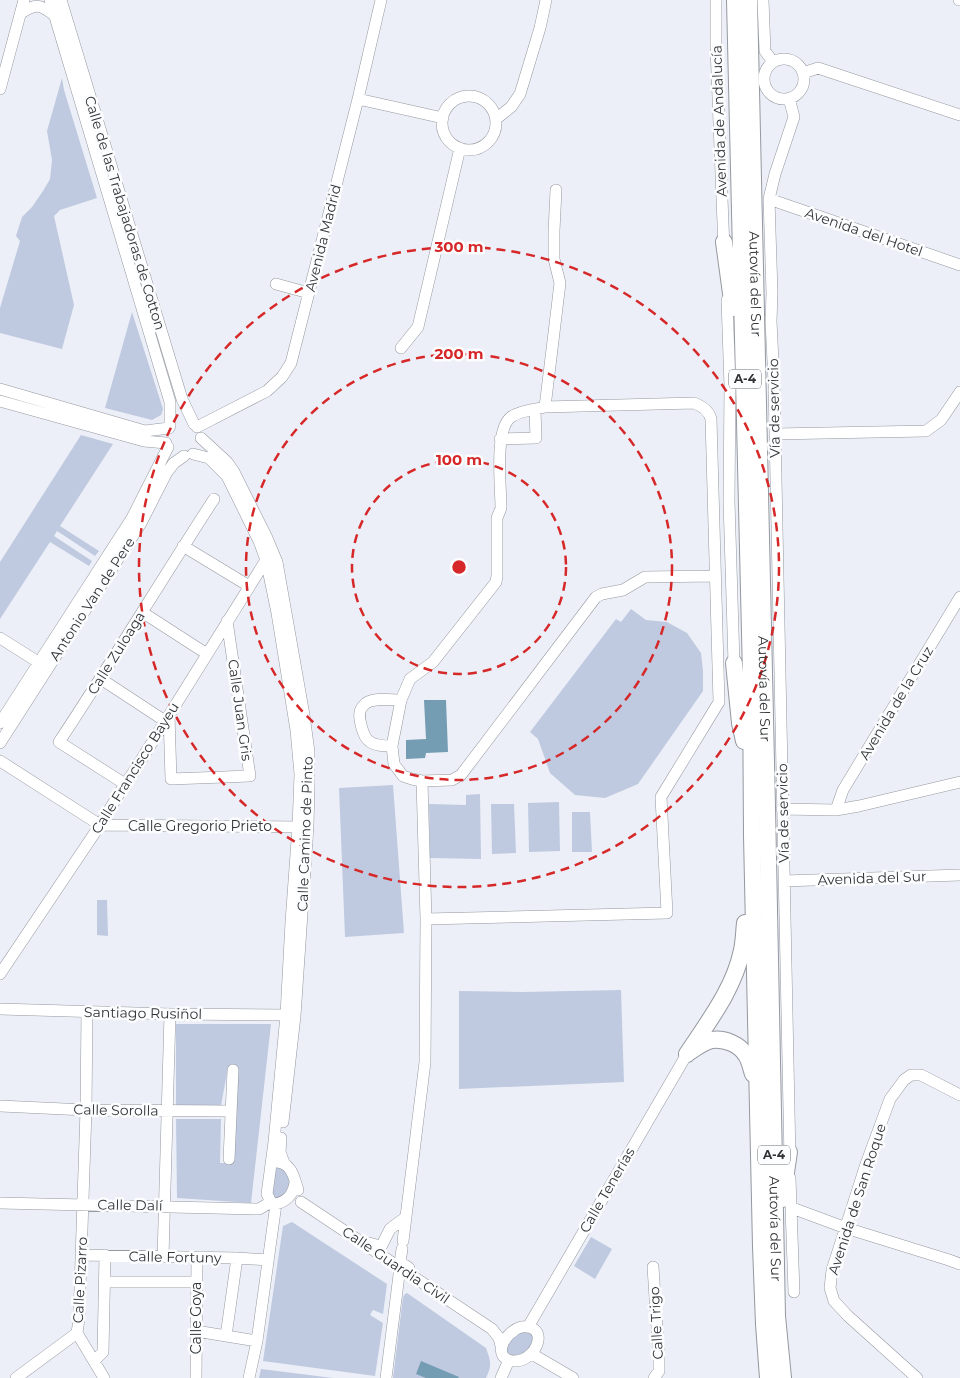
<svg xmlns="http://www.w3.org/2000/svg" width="960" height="1378" font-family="Montserrat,sans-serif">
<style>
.green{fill:#bfcae0}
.water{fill:#749db3}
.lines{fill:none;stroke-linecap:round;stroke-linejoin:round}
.minor-casing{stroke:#94989f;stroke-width:12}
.highway-casing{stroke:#94989f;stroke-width:18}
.minor{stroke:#fff;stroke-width:11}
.highway{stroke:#fff;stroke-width:16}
.ring{fill:none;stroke:#d62828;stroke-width:2.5;stroke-dasharray:9 6}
.labels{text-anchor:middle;stroke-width:5;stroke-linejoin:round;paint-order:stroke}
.shield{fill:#fcfdfe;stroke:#6e7071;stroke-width:1}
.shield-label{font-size:12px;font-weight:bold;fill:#313335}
.street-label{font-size:14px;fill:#313335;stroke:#fcfdfe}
.centre{fill:#d62828;stroke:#fcfdfe;stroke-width:2.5}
.ring-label{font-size:15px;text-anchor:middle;font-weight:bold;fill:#d62828;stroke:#fcfdfe;stroke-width:5;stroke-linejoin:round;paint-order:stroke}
</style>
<rect width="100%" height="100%" fill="#eceff7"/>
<path class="green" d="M 62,78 L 64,90 L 97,198 L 60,210 L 54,216 L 74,305 L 62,349 L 0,333 L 0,308 L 20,241 L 16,236 L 22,217 L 32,207 L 43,191 L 50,179 L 52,160 L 47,131 Z
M 132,312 L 163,409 L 161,415 L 152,420 L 105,408 Z
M 81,435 L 113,444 L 60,526 L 99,551 L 95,556 L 57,531 L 54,536 L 92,561 L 89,566 L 50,542 L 0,619 L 0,562 Z
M 631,609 L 646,620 L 667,622 L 687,633 L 701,653 L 703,671 L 703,691 L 638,784 L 605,798 L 575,795 L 550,773 L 538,739 L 530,732 L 616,619 L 621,622 Z
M 393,785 L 404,933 L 345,937 L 339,788 Z
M 480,794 L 481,859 L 430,858 L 429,804 L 466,805 L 466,795 Z
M 559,802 L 560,851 L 529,852 L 528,803 Z
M 491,804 L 514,804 L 516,853 L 492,854 Z
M 572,812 L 590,812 L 592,852 L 572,852 Z
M 97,900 L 107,900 L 108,936 L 97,935 Z
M 621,990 L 624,1082 L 459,1089 L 459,991 L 522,992 Z
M 176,1024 L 271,1024 L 251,1203 L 177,1198 L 176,1119 L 221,1119 L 220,1163 L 234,1163 L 238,1068 L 228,1067 L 221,1106 L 176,1106 Z
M 280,1166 L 290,1177 L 290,1189 L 280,1199 L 272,1198 L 274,1168 Z
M 292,1222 L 387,1284 L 383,1314 L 373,1310 L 370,1315 L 383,1323 L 375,1376 L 263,1361 L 283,1226 Z
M 591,1237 L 612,1249 L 595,1279 L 574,1266 Z
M 407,1293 L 486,1348 C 491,1362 492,1365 486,1378 L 393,1378 L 403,1297 L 405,1294 Z
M 516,1332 L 532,1332 L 535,1341 L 523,1356 L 507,1355 L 506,1345 Z
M 261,1369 L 333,1378 L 259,1378 Z"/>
<path class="water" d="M 424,700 L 446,700 L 448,752 L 426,753 L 425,758 L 406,759 L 406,740 L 426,739 Z
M 421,1361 L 459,1377 L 458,1378 L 426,1378 L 416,1374 Z"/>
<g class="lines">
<defs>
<path id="minor" d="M 50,0 L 170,402 L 170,426
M 61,0 L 182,399 L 194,424
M 716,0 L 716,47 L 724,249
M 763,0 L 765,51 L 773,62
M 959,0 L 960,0
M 20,14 C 35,3 40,4 54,15
M764 79a20 20 0 1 1 40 0a20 20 0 1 1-40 0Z
M 803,73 L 818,68 L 960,115
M 0,89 L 24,0
M442 123a27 27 0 1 1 54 0a27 27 0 1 1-54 0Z
M 789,98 L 794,117 L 775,174 L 769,199 L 772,293 L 771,321 L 774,382 L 790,1159
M 358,99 L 443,118
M 496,119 L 511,107 L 520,94 L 540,28 L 546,0
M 769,199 L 960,265
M 276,284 L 309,293
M 727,300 L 730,386 L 729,501 L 734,663
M 401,348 L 418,327 L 460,148
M 0,389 L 145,431 L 169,428
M 0,401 L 144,441 L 166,443
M 545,407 C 534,410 521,410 511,417 C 494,430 501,487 501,508 L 497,518 L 497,576 L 496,582 L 433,662 L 410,679 L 401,700 L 392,746 L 394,764 L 403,776 L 412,779 L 422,781 L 452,780 L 461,775 L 596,597 L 602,594 L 623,590 L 645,577 L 715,576
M 197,427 L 267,391 L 282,377 L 291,363 L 358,99 L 381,0
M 775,434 L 926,431 L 941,420 L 960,392
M 201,438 L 227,462 L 234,472 L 267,538 L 277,562 L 304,715 L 309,752 L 309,785 L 308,825 L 295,1016 L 283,1122
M 500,439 L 536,438 L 535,410
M 193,454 L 209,458 L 227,476 L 259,541 L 266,560 L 277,613 L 296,730 L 300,774 L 298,827 L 291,922 L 286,1015 L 274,1142 L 267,1194 L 271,1202 L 276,1204 C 288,1201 293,1194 295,1183
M 183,546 L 249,586
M 142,612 L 207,654
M 0,638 L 38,662
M 101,679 L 165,721
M 169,715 L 171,779 L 250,776 L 227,621
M 0,723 L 132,518 L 168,447
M 0,743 L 141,523 L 167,472 L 174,463 L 184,456
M 392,746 C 384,746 375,746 369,741 C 363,737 357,715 361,709 C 361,708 365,704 366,703 C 375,697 390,700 401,700
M 0,761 L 100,825 L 298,827
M 125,784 L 59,742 C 112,662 162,579 214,499
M 782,809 L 836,810 L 859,806 L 960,782
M 836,810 L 843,790 L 960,597
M 784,881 L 960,875
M 426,919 L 667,913 L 661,797 L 719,702 L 711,419 C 709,411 702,406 694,403 L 545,407 L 560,283 L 554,259 L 554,231 L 556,190
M 0,974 L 100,825 L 125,784 L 133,773 L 266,560
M 0,1009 L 170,1014 L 286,1015
M 87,1012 L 86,1110 L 79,1319 L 77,1333 L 104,1378
M 0,1106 L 86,1110 L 231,1111
M 281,1138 L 280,1152 L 284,1163
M 229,1159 L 233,1070
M 277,1162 C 292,1163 294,1178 298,1190
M 790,1178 L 794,1292
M 301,1202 L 492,1329 L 499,1338 L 501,1346
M 0,1203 L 256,1209 L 259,1209 L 271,1202
M 792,1208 L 846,1228 L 949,1260 L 960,1264
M 403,1241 L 425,1062 L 426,919 L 422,781
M 369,1243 L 380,1246 L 382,1245 L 390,1229 L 406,1217
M 402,1249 L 400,1262 L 409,1268
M 81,1255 L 237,1258 L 268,1260
M 163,1257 L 170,1014
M 653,1267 L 659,1358 L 659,1371 L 654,1378
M 105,1282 L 196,1282
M 521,1327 C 551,1324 537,1361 515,1361 C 490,1360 504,1332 521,1327 Z
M 528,1327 L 687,1054
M 196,1331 L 257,1341
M 226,1336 L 237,1258
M 532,1354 L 573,1378
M 94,1361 L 103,1352 L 105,1255
M 16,1378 L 77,1333
M 196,1378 L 197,1257
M 249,1378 L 257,1341 L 276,1204
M 386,1378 L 400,1267
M 501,1378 L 509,1360
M 917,1378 L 848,1316 L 834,1301 L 830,1288 L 832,1270 L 866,1164 L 890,1099 L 904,1080 L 911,1075 L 921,1075 L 960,1095"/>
<g id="highway">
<path d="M 735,0 L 751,675 L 752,836 L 761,1246 L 764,1324 L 768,1378"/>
<path id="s1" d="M 749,0 L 767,807 L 777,1316 L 783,1378"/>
<path d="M 724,242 L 733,308"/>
<path d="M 734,663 L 740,723 L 744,741"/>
<path d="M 691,1051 C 697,1047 705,1041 712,1040 C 725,1038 740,1045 746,1055 C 750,1061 751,1068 753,1074"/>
<path d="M 687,1054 C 708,1022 734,989 742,950 C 744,941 744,932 745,923"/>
<path d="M 782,1199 L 789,1152"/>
</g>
</defs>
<use href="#minor" class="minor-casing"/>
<use href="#highway" class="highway-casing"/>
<use href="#minor" class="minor"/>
<use href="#highway" class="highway"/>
</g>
<g class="ring">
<circle cx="459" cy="567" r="107"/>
<circle cx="459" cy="567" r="213"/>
<circle cx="459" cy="567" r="320"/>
</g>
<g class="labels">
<g class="shield">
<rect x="729" y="369.5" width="32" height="19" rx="4"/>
<rect x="758" y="1145.5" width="32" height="19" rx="4"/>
</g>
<g class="shield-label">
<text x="745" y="383">A-4</text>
<text x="774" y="1159">A-4</text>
</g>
<g class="street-label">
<text transform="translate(719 121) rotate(-92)" y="5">Avenida de Andalucía</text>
<text transform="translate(125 213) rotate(73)" y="5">Calle de las Trabajadoras de Cotton</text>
<text transform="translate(864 232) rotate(19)" y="5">Avenida del Hotel</text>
<text transform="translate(323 238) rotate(-76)" y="5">Avenida Madrid</text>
<text dy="5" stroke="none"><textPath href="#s1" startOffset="284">Autovía del Sur</textPath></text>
<text transform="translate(774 408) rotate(-91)" y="5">Vía de servicio</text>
<text transform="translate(92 599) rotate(-57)" y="5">Antonio Van de Pere</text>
<text transform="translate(116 653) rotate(-58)" y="5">Calle Zuloaga</text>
<text dy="5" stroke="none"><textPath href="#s1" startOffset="689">Autovía del Sur</textPath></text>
<text transform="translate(896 703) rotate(-59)" y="5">Avenida de la Cruz</text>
<text transform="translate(240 710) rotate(82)" y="5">Calle Juan Gris</text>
<text transform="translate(135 768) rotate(-58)" y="5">Calle Francisco Bayeu</text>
<text transform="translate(783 813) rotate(-91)" y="5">Vía de servicio</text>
<text x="200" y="831">Calle Gregorio Prieto</text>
<text transform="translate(305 834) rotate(-88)" y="5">Calle Camino de Pinto</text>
<text transform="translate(872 878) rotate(-2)" y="5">Avenida del Sur</text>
<text transform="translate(143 1013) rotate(1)" y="5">Santiago Rusiñol</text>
<text transform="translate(116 1110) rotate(1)" y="5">Calle Sorolla</text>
<text transform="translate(607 1190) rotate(-60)" y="5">Calle Tenerías</text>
<text transform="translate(857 1199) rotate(-72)" y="5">Avenida de San Roque</text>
<text transform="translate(130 1205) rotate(1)" y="5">Calle Dalí</text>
<text dy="5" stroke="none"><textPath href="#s1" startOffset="1229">Autovía del Sur</textPath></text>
<text transform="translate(175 1257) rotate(1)" y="5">Calle Fortuny</text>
<text transform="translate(396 1265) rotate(34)" y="5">Calle Guardia Civil</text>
<text transform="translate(80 1280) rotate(-87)" y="5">Calle Pizarro</text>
<text transform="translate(196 1318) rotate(-90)" y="5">Calle Goya</text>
<text transform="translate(656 1323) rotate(-93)" y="5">Calle Trigo</text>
</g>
</g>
<circle cx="459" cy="567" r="8" class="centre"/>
<g class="ring-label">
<text x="459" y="252">300 m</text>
<text x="459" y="359">200 m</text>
<text x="459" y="465">100 m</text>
</g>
</svg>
